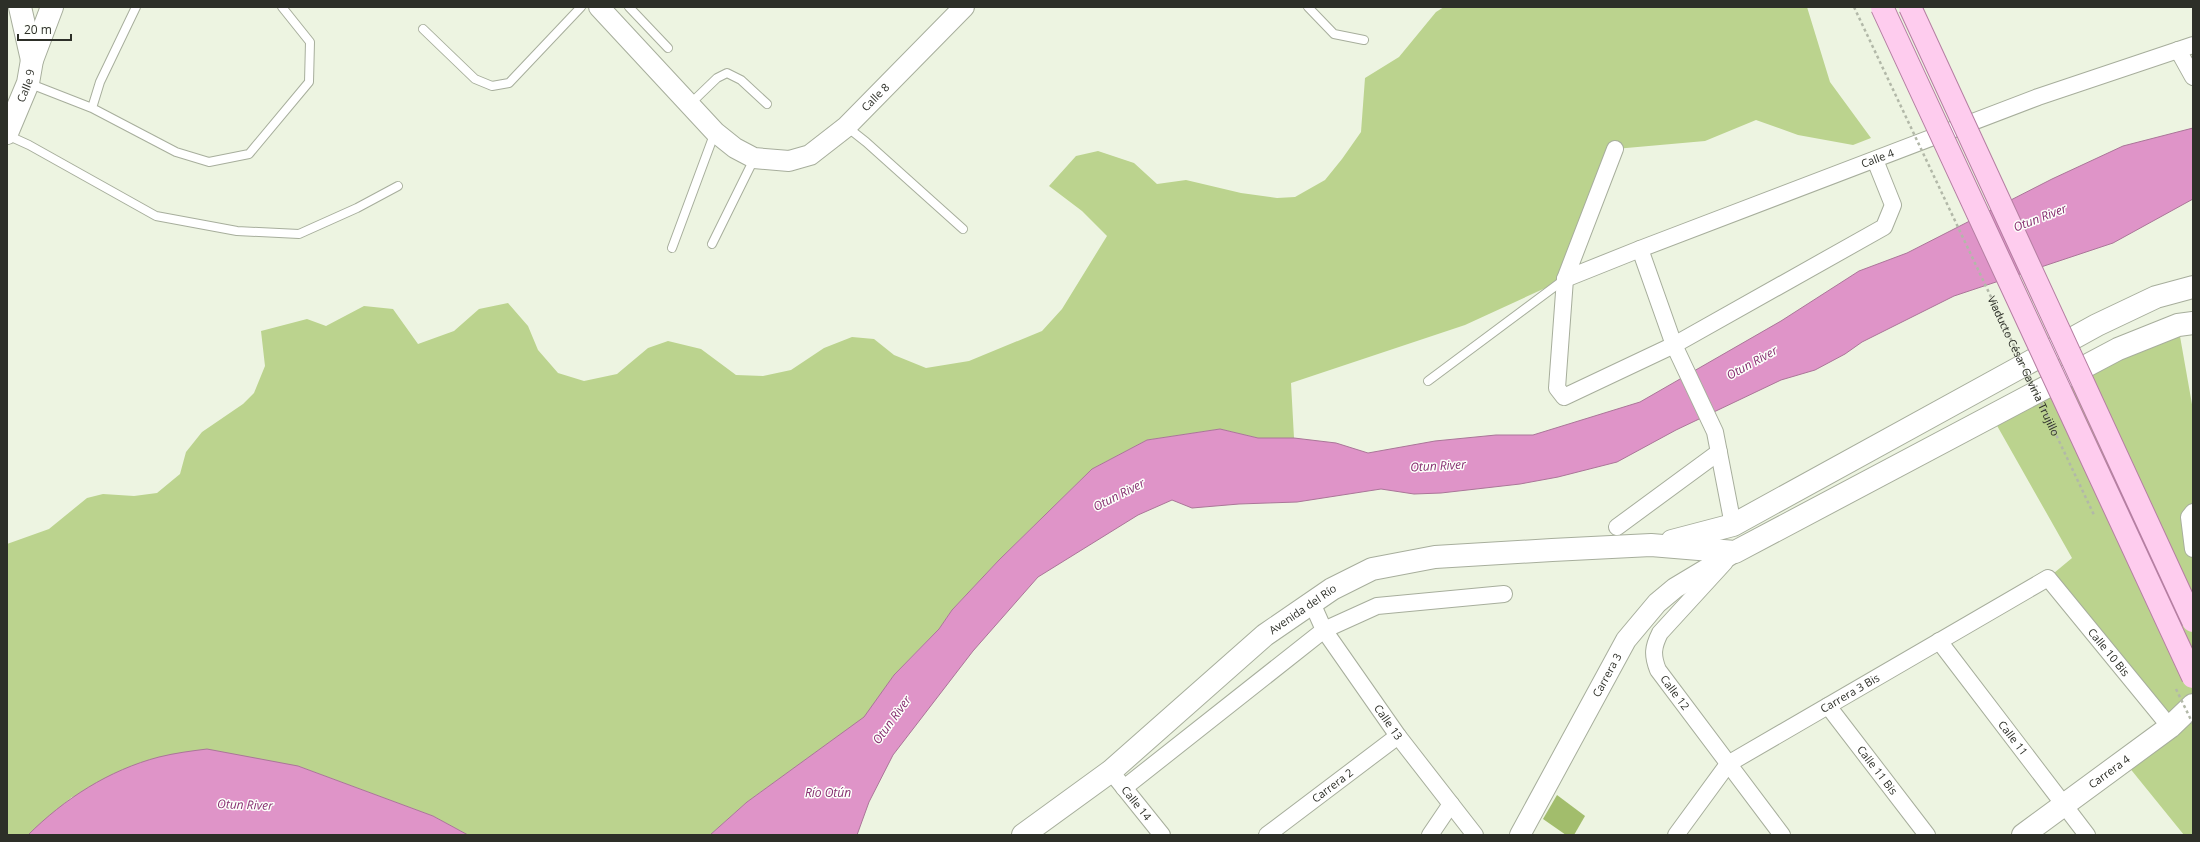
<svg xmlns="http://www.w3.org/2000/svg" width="2200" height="842" font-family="'Open Sans',sans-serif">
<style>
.green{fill:#bbd38e}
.water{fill:#df94c8;stroke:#aa7698}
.building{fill:#a2bd6c}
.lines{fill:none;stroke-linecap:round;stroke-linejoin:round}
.service-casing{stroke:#a7ae9c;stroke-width:10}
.minor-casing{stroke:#a7ae9c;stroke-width:18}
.tertiary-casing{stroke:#a7ae9c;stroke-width:22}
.secondary-casing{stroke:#a7ae9c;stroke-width:24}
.service{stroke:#fff;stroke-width:8}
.minor{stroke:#fff;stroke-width:16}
.tertiary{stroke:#fff;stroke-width:20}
.secondary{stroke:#fff;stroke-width:22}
.primary-bridge-casing{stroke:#b57fa2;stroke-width:24;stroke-linecap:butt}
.path-bridge{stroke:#b2b8a8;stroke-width:2.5;stroke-dasharray:3 3;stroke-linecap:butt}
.primary-bridge{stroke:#feccee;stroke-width:22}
.labels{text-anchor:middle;stroke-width:3;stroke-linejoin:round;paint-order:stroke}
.street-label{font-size:11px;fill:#2d2f28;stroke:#fdfffb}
.water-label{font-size:12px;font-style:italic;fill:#862f70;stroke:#fdfffb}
</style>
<rect width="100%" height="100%" fill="#edf4e1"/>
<path class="green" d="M 1444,7 L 1807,7 L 1830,82 L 1871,138 L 1853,145 L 1798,135 L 1756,120 L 1705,141 L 1615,149 L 1565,279 L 1465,325 L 1291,383 L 1294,438 L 1258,438 L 1220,429 L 1147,440 L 1092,469 L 999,560 L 952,610 L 939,629 L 894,675 L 865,717 L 747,802 L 710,835 L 468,835 L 433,816 L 298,766 L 72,797 L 28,835 L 7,835 L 7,544 L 49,529 L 87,498 L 103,494 L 134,496 L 157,493 L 180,474 L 186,452 L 202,432 L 243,404 L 254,393 L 265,366 L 261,331 L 307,319 L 326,326 L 364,306 L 393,309 L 418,344 L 454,331 L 479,309 L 508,303 L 528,326 L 538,350 L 558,373 L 584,381 L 617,374 L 648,348 L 668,341 L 701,349 L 736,375 L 763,376 L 791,370 L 824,348 L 852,337 L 874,339 L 894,355 L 926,368 L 969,361 L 1042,331 L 1062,309 L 1107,236 L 1082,211 L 1049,186 L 1076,156 L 1098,151 L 1134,163 L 1157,184 L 1186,180 L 1241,193 L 1277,198 L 1295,197 L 1325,180 L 1342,159 L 1361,132 L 1365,78 L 1399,57 L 1436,12 Z
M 2178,325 L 2193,410 L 2193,835 L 2184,835 L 2124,761 L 2170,727 L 2048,578 L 2072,558 L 1991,415 Z"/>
<path class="water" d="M 2193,128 L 2193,199 L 2113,243 L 1954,296 L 1862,342 L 1845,354 L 1815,370 L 1781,380 L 1676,430 L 1617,462 L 1558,477 L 1520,484 L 1441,493 L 1414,494 L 1381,489 L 1297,502 L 1239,504 L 1192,508 L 1172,500 L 1138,515 L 1038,577 L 973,651 L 893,755 L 869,802 L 857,835 L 710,835 L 747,802 L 864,717 L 894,675 L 939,629 L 952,610 L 999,560 L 1092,469 L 1147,440 L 1220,429 L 1258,438 L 1294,438 L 1336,443 L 1368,453 L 1435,441 L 1496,435 L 1533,435 L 1640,402 L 1781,321 L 1859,271 L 1907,253 L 2052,179 L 2123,146 Z
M 207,749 L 298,766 L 433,816 L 468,835 L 28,835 C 64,799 109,770 159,757 C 175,753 191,751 207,749 Z"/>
<path class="building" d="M 1557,795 L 1585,816 L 1574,835 L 1566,835 L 1543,819 Z"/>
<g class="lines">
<defs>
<path id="service" d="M 629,7 L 668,48
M 1308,7 L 1334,34 L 1364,40
M 423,29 L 475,79 L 492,86 L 509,83 L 581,7
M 28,83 L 92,108 L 100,82 L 136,7
M 689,105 L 717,78 L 727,73 L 741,80 L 767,104
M 92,108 L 176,152 L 209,162 L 249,154 L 309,82 L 310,42 L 282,7
M 847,127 L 866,142 L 963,229
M 7,135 L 29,145 L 156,216 L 237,231 L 299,234 L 357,208 L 398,186
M 712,244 L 754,159
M 672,248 L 715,132
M 1428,381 L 1565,279"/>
<g id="minor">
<path d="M 2178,50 L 2193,77"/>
<path d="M 1615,149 L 1565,279 L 1557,388 L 1564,397 L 1674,345 L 1884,227 L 1893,205 L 1875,160"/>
<path d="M 1640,249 L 1674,345 L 1715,432 L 1733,525"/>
<path id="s1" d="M 1565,279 L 1640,249 L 2038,97 L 2193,45"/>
<path d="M 2193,512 L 2189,517 L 2193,549"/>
<path d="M 1617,527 L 1719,452"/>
<path id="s2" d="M 1725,562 L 1660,633 C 1653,647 1652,655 1658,670 L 1782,835"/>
<path id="s3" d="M 1312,603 L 1324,630 L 1398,736 L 1475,835"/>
<path id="s4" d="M 1939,641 L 2087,835"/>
<path id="s5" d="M 1828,706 L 1927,835"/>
<path id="s6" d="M 1117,779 L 1162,835"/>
<path d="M 1124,788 L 1324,630 L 1377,606 L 1504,594"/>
<path id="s7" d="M 1267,835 L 1398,736"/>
<path d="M 1430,835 L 1451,804"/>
<path id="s8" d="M 1676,835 L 1728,764 L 2048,578 L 2170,727"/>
</g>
<g id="tertiary">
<path id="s9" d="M 599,7 L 715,132 L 735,148 L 754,158 L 789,161 L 810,155 L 846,127 L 964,7"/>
<path id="s10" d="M 1520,835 L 1626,640 L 1657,603 L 1675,588 L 1735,552"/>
</g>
<g id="secondary">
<path d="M 20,7 L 32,60"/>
<path id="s11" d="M 7,133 L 28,83 L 32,60 L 52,7"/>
<path d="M 1672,541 L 1733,525 L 2097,325 L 2156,297 L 2193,287"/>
<path id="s12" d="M 1023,835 L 1111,771 L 1265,635 L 1332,589 L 1372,569 L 1435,557 L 1552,550 L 1651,545 L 1735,552 L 2118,349 L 2178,325 L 2193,323"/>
<path id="s13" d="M 2023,835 L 2170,727 L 2193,705"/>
</g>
</defs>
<use href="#service" class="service-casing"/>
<use href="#minor" class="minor-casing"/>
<use href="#tertiary" class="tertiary-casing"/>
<use href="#secondary" class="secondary-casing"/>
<use href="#service" class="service"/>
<use href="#minor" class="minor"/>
<use href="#tertiary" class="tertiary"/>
<use href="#secondary" class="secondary"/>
<defs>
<path id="primary-bridge" d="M 1882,7 L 2193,677
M 1910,7 L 2193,621"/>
</defs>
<use href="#primary-bridge" class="primary-bridge-casing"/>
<g class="path-bridge">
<path id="s14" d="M 1854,7 L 2094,515"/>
<path d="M 2176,689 L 2193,724"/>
</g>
<use href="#primary-bridge" class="primary-bridge"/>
</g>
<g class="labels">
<g class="street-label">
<text dy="4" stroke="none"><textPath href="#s11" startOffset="51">Calle 9</textPath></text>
<text dy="4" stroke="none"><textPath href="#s9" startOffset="362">Calle 8</textPath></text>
<text dy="4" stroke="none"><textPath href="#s1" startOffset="335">Calle 4</textPath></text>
<text dy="4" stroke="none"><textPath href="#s14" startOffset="397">Viaducto César Gaviria Trujillo</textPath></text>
<text dy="4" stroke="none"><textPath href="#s12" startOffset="360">Avenida del Río</textPath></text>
<text dy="4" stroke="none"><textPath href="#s8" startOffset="554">Calle 10 Bis</textPath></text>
<text dy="4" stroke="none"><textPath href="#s10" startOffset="182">Carrera 3</textPath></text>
<text dy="4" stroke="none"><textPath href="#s2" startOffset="163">Calle 12</textPath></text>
<text dy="4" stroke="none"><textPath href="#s8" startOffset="229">Carrera 3 Bis</textPath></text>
<text dy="4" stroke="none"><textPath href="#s3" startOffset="142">Calle 13</textPath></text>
<text dy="4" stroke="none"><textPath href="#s4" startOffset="122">Calle 11</textPath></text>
<text dy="4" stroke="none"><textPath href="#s5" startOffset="81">Calle 11 Bis</textPath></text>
<text dy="4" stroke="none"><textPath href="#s13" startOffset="107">Carrera 4</textPath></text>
<text dy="4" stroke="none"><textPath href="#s7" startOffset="82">Carrera 2</textPath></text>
<text dy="4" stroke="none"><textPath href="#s6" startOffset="31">Calle 14</textPath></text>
</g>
<g class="water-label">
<text transform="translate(2040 218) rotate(-21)" y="4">Otun River</text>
<text transform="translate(1752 363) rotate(-29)" y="4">Otun River</text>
<text transform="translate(1438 466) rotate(-3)" y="4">Otun River</text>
<text transform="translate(1119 495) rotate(-27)" y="4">Otun River</text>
<text transform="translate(892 720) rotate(-54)" y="4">Otun River</text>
<text x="828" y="797">Río Otún</text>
<text transform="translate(245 805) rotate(2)" y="4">Otun River</text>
</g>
</g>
<rect width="2200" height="842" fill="none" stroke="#2d2f28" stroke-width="16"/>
<path d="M18 34v6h53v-6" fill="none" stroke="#2d2f28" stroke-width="2"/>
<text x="24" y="34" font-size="12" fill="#2d2f28" stroke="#fdfffb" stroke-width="3" paint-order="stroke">20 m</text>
</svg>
